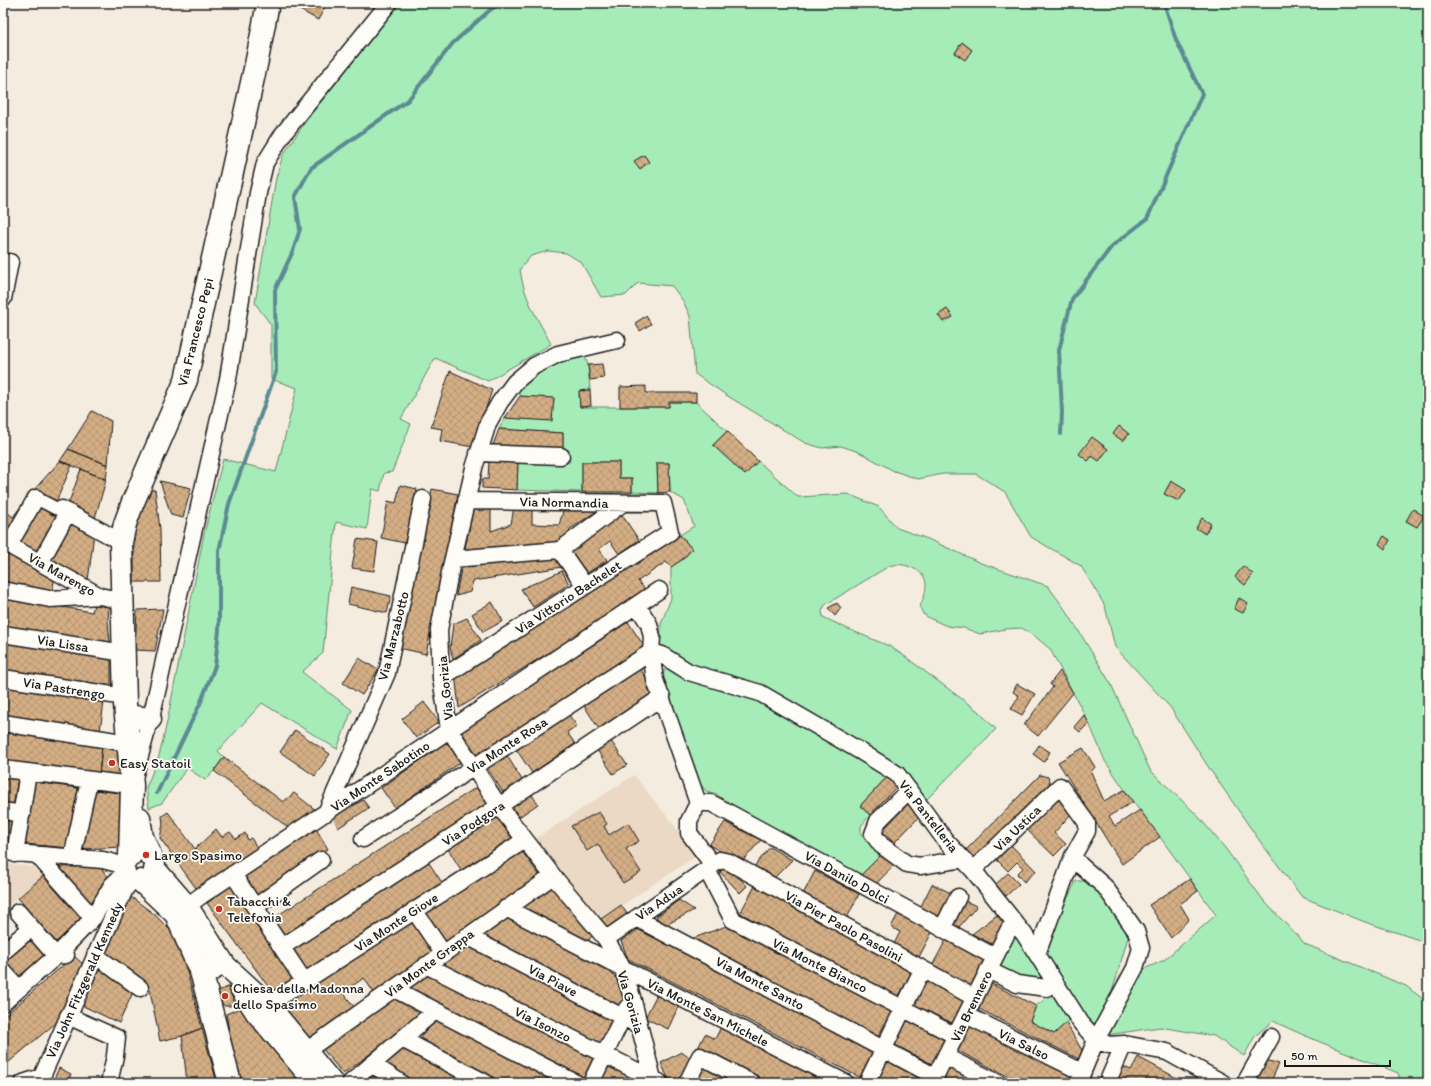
<svg xmlns="http://www.w3.org/2000/svg" width="1431" height="1086" font-family="Itim,sans-serif">
<style>
.built{fill:#ebd9c5}
.grass{fill:#a6ecb8;stroke:#61846a}
.lines{fill:none;stroke-linecap:round;stroke-linejoin:round}
.stream{stroke:#5b8a92;stroke-width:4}
.building{fill:url(#building-cross-hatch);stroke:#1c1c1c}
.pedestrian-casing{stroke:#1c1c1c;stroke-width:15}
.minor-casing{stroke:#1c1c1c;stroke-width:19}
.tertiary-casing{stroke:#1c1c1c;stroke-width:23}
.secondary-casing{stroke:#1c1c1c;stroke-width:25}
.pedestrian{stroke:#fdfcf7;stroke-width:12}
.minor{stroke:#fdfcf7;stroke-width:16}
.tertiary{stroke:#fdfcf7;stroke-width:20}
.secondary{stroke:#fdfcf7;stroke-width:22}
.poi-dot{fill:#c8321e;stroke:#fdfcf7;stroke-width:1.5}
.labels{text-anchor:middle;stroke-width:3.5;stroke-linejoin:round;paint-order:stroke}
.street-label{font-size:14px;fill:#1c1c1c;stroke:#fdfcf7}
.poi-label{font-size:14px;fill:#1c1c1c;stroke:#fdfcf7;text-anchor:start}
</style>
<defs>
<pattern id="building-cross-hatch" width="8" height="8" patternUnits="userSpaceOnUse"><rect width="8" height="8" fill="#d4ae85"/><path d="M0 0l8 8M0 8l8-8" fill="none" stroke="#b59572"/></pattern>
</defs>
<rect width="100%" height="100%" fill="#f5ece0"/>
<filter id="ink" filterUnits="userSpaceOnUse"><feTurbulence type="fractalNoise" baseFrequency=".025" numOctaves="2"/><feDisplacementMap in="SourceGraphic" scale="8" xChannelSelector="R" yChannelSelector="G"/><feConvolveMatrix kernelMatrix="1 2 1 2 8 2 1 2 1" color-interpolation-filters="sRGB"/></filter>
<g filter="url(#ink)">
<path class="built" d="M 634,775 L 698,855 L 601,919 L 533,840 Z
M 3,863 L 33,867 L 43,876 L 4,909 L 11,918 L 3,924 Z"/>
<path class="grass" d="M 400,3 L 1428,3 L 1428,943 L 1365,922 L 1302,897 L 1259,840 L 1209,768 L 1170,707 L 1115,647 L 1105,606 L 1081,566 L 1031,537 L 1005,492 L 976,474 L 943,474 L 918,479 L 894,471 L 859,452 L 841,446 L 822,448 L 805,443 L 726,395 L 695,374 L 690,316 L 683,301 L 672,286 L 638,283 L 626,295 L 601,297 L 581,262 L 566,253 L 548,251 L 531,256 L 520,269 C 523,297 538,319 551,344 L 488,381 L 435,358 L 401,419 L 411,424 L 392,472 L 384,473 L 380,491 L 372,489 L 367,529 L 336,522 L 323,653 L 302,672 L 352,710 L 337,749 L 262,703 L 218,751 L 224,757 L 214,771 L 205,780 L 187,768 L 162,803 L 149,808 L 146,788 L 159,756 L 166,727 L 204,534 L 223,459 L 276,472 L 297,388 L 271,379 L 271,325 L 255,303 L 276,178 L 283,155 L 308,118 Z
M 583,352 L 588,365 L 590,390 L 579,391 L 580,407 L 669,407 L 669,402 L 696,402 L 727,431 L 713,445 L 745,475 L 758,461 L 798,497 L 848,494 L 879,507 L 897,528 L 928,539 L 981,563 L 1048,586 L 1069,615 L 1111,684 L 1150,770 L 1197,815 L 1225,848 L 1264,901 L 1305,944 L 1406,986 L 1428,1003 L 1428,1083 L 1401,1083 L 1398,1073 C 1356,1056 1314,1041 1273,1021 L 1255,1036 L 1244,1056 L 1214,1036 L 1160,1027 L 1107,1035 L 1140,971 L 1164,960 L 1216,915 L 1160,837 L 1133,802 L 1105,761 L 1089,723 L 1050,649 L 1037,638 L 1022,628 L 1005,629 L 980,634 L 964,628 L 947,626 L 931,619 L 923,614 L 920,607 C 927,589 932,575 910,567 C 902,564 897,564 889,566 L 825,605 L 822,611 L 823,617 L 848,629 L 889,646 L 903,655 L 978,711 L 996,729 L 927,799 L 888,759 L 764,688 L 689,666 L 660,648 L 661,624 L 671,598 L 671,567 L 683,559 L 692,549 L 680,535 L 694,526 L 684,500 L 670,492 L 669,463 L 657,463 L 658,493 L 632,492 L 632,478 L 619,478 L 619,462 L 582,462 L 582,492 L 517,490 L 518,461 L 570,462 L 569,450 L 563,449 L 563,433 L 499,429 L 505,418 L 552,420 L 514,390 L 539,368 Z
M 666,665 L 760,697 L 887,777 L 860,806 L 870,815 L 861,826 L 861,834 L 881,855 L 858,878 L 729,807 L 717,794 L 706,791 L 697,780 L 661,682 Z
M 1076,881 L 1086,881 L 1096,888 L 1124,923 L 1129,934 L 1110,999 L 1096,1029 C 1075,1005 1054,979 1043,948 Z
M 1016,933 L 1044,976 L 1044,981 L 1035,982 L 997,969 Z
M 1050,995 L 1054,996 L 1069,1018 L 1066,1023 L 1054,1034 L 1030,1021 L 1036,1006 Z"/>
<g class="lines">
<path class="stream" d="M 1061,434 L 1062,412 L 1059,350 L 1072,299 L 1112,246 L 1147,219 L 1202,94 L 1176,40 L 1164,3
M 157,793 L 200,704 L 215,666 L 219,630 L 219,551 L 229,504 L 276,372 L 275,290 L 293,251 L 300,229 L 295,197 L 311,168 L 408,100 L 453,43 L 490,10 L 500,3"/>
</g>
<path class="building" d="M 293,3 L 327,3 L 318,20 L 291,5 Z
M 962,42 L 972,50 L 965,60 L 955,53 Z
M 644,155 L 649,162 L 640,169 L 634,161 Z
M 947,309 L 953,317 L 943,322 L 938,315 Z
M 646,316 L 651,324 L 640,331 L 635,323 Z
M 602,364 L 604,378 L 590,380 L 588,365 Z
M 450,371 L 492,390 L 473,447 L 440,441 L 442,429 L 431,427 Z
M 646,386 L 646,393 L 696,393 L 696,402 L 669,402 L 669,407 L 620,407 L 620,387 Z
M 590,390 L 591,406 L 580,407 L 579,391 Z
M 520,396 L 554,398 L 552,421 L 505,418 Z
M 92,411 L 111,421 L 108,465 L 68,449 Z
M 1119,426 L 1129,434 L 1123,441 L 1113,434 Z
M 499,429 L 563,433 L 563,449 L 493,445 Z
M 727,431 L 758,461 L 745,475 L 713,445 Z
M 1092,437 L 1108,449 L 1099,461 L 1092,456 L 1088,461 L 1079,454 Z
M 68,449 L 108,465 L 106,479 L 60,461 Z
M 489,460 L 518,461 L 517,490 L 482,488 L 482,479 L 488,479 Z
M 60,461 L 72,465 L 55,504 L 33,491 Z
M 582,462 L 619,462 L 619,478 L 632,478 L 632,492 L 582,492 Z
M 657,463 L 669,463 L 670,492 L 658,493 Z
M 81,469 L 106,480 L 95,518 L 68,505 Z
M 160,481 L 191,488 L 183,518 L 171,515 Z
M 1171,481 L 1186,490 L 1179,501 L 1164,494 Z
M 400,485 L 417,489 L 405,543 L 381,538 L 388,501 L 396,503 Z
M 432,489 L 458,494 L 426,654 L 399,648 Z
M 150,490 L 155,490 L 160,529 L 161,582 L 134,582 L 134,528 Z
M 30,494 L 9,537 L 3,533 L 3,518 L 8,513 L 13,517 Z
M 38,502 L 60,515 L 38,554 L 15,541 Z
M 474,505 L 491,506 L 491,531 L 511,524 L 514,507 L 532,508 L 532,524 L 559,525 L 564,508 L 600,509 L 570,529 L 572,535 L 558,543 L 464,553 Z
M 1413,509 L 1424,516 L 1417,527 L 1406,521 Z
M 622,515 L 639,540 L 619,554 L 610,541 L 599,549 L 607,560 L 586,574 L 570,552 Z
M 1202,518 L 1211,524 L 1205,534 L 1196,528 Z
M 68,522 L 94,533 L 88,581 L 48,560 Z
M 680,535 L 692,549 L 683,559 L 671,567 L 666,562 L 638,581 L 647,592 L 459,708 L 455,674 Z
M 1384,536 L 1390,540 L 1385,549 L 1379,544 Z
M 357,539 L 378,542 L 374,571 L 352,568 Z
M 3,547 L 55,576 L 52,592 L 3,582 Z
M 553,556 L 562,567 L 473,581 L 470,592 L 456,596 L 461,569 L 473,563 Z
M 1243,566 L 1253,574 L 1245,585 L 1235,577 Z
M 562,571 L 569,584 L 533,607 L 521,589 Z
M 351,587 L 391,596 L 387,613 L 348,604 Z
M 3,597 L 92,612 L 94,605 L 109,607 L 108,621 L 110,643 L 3,626 Z
M 1239,598 L 1248,603 L 1243,613 L 1234,609 Z
M 492,602 L 503,621 L 483,632 L 472,614 Z
M 837,603 L 841,608 L 835,616 L 828,608 Z
M 163,609 L 155,651 L 135,650 L 137,610 Z
M 467,618 L 481,640 L 453,659 L 450,647 L 453,624 Z
M 628,622 L 644,646 L 477,755 L 461,731 Z
M 3,642 L 111,658 L 111,686 L 3,670 Z
M 359,658 L 378,670 L 362,695 L 343,683 Z
M 639,667 L 655,691 L 599,729 L 583,704 Z
M 1060,671 L 1073,693 L 1038,736 L 1024,725 L 1053,687 L 1050,684 Z
M 1017,684 L 1035,694 L 1022,715 L 1011,709 L 1019,696 L 1013,692 Z
M 3,686 L 104,702 L 100,731 L 3,716 Z
M 424,702 L 439,722 L 416,738 L 402,719 Z
M 568,714 L 577,726 L 567,732 L 575,744 L 532,773 L 516,749 Z
M 1084,715 L 1089,723 L 1080,732 L 1074,727 Z
M 295,730 L 330,754 L 315,776 L 280,752 Z
M 3,732 L 102,746 L 99,775 L 3,761 Z
M 611,741 L 627,765 L 613,774 L 597,750 Z
M 447,742 L 461,762 L 395,808 L 381,788 Z
M 1039,745 L 1050,752 L 1044,762 L 1033,754 Z
M 102,746 L 123,749 L 122,770 L 117,778 L 99,775 Z
M 1083,748 L 1095,767 L 1091,772 L 1104,801 L 1124,790 L 1133,802 L 1109,816 L 1115,826 L 1140,810 L 1160,837 L 1122,864 L 1058,762 Z
M 506,754 L 522,780 L 503,792 L 486,767 Z
M 224,757 L 283,802 L 294,793 L 317,811 L 290,829 L 214,771 Z
M 1040,775 L 1048,777 L 1050,785 L 976,860 L 966,850 Z
M 3,776 L 18,778 L 13,807 L 3,806 Z
M 887,777 L 897,786 L 870,815 L 860,806 Z
M 35,782 L 78,788 L 69,848 L 25,844 Z
M 477,787 L 488,804 L 284,937 L 272,919 Z
M 94,790 L 120,793 L 124,847 L 81,849 Z
M 530,792 L 538,804 L 519,817 L 511,805 Z
M 1058,796 L 1071,814 L 1054,833 L 1066,844 L 1054,856 L 1024,827 Z
M 363,800 L 369,808 L 338,828 L 333,815 L 351,803 L 353,806 Z
M 911,801 L 922,814 L 894,843 L 882,831 Z
M 168,812 L 195,849 L 216,829 L 222,837 L 230,832 L 236,839 L 245,833 L 248,840 L 251,838 L 258,849 L 198,891 L 160,838 L 163,824 L 162,816 Z
M 599,812 L 607,824 L 604,826 L 609,835 L 628,823 L 639,841 L 626,849 L 641,872 L 623,883 L 598,844 L 587,851 L 571,826 Z
M 498,817 L 513,840 L 463,873 L 448,849 Z
M 3,819 L 13,821 L 11,844 L 3,843 Z
M 725,822 L 761,840 L 741,863 L 709,845 Z
M 315,827 L 328,849 L 258,899 L 244,877 Z
M 1009,843 L 1036,871 L 1024,882 L 1017,874 L 1023,868 L 1017,862 L 1008,871 L 994,857 Z
M 770,847 L 792,860 L 773,879 L 753,868 Z
M 520,849 L 541,877 L 446,944 L 421,914 Z
M 881,855 L 896,863 L 874,886 L 858,878 Z
M 427,860 L 443,884 L 307,972 L 291,948 Z
M 727,865 L 747,886 L 740,893 L 720,872 Z
M 99,866 L 110,879 L 94,907 L 59,867 Z
M 815,871 L 859,894 L 847,918 L 802,896 Z
M 1008,873 L 1019,884 L 1006,896 L 995,885 Z
M 43,876 L 82,920 L 56,942 L 18,898 Z
M 1190,879 L 1198,891 L 1180,904 L 1189,919 L 1171,938 L 1149,905 Z
M 233,884 L 295,978 L 273,993 L 207,903 Z
M 551,884 L 592,936 L 586,943 L 519,907 Z
M 932,884 L 951,893 L 939,918 L 920,908 Z
M 755,886 L 912,973 L 897,999 L 740,913 Z
M 127,894 L 154,914 L 178,938 L 202,1028 L 182,1036 L 160,1041 L 149,986 L 128,968 L 103,952 Z
M 679,900 L 694,910 L 664,926 L 656,917 Z
M 962,900 L 977,906 L 959,927 L 952,924 Z
M 621,905 L 628,915 L 608,929 L 601,919 Z
M 898,914 L 932,932 L 918,959 L 893,946 L 900,932 L 891,927 Z
M 997,915 L 1005,924 L 994,945 L 972,934 Z
M 411,916 L 436,951 L 374,993 L 364,978 L 343,992 L 354,1007 L 307,1040 L 283,1005 Z
M 505,916 L 610,972 L 620,982 L 625,995 L 619,1008 L 480,935 Z
M 729,925 L 891,1011 L 878,1037 L 691,939 Z
M 640,928 L 875,1052 L 863,1079 L 628,959 L 621,941 Z
M 31,939 L 44,955 L 17,978 L 4,962 Z
M 946,940 L 987,962 L 973,989 L 932,966 Z
M 467,943 L 613,1018 L 600,1044 L 439,962 Z
M 74,956 L 85,966 L 58,1021 L 3,1067 L 3,1017 Z
M 97,967 L 134,990 L 119,1023 L 81,1005 Z
M 427,972 L 594,1056 L 583,1079 L 404,989 Z
M 925,980 L 966,1000 L 954,1024 L 913,1004 Z
M 990,983 L 1036,1006 L 1030,1021 L 1054,1034 L 1066,1023 L 1083,1052 L 1081,1060 L 977,1008 Z
M 228,987 L 233,999 L 233,1004 L 230,1006 L 225,1006 L 222,1004 L 216,992 Z
M 658,992 L 680,1003 L 668,1029 L 645,1018 Z
M 394,996 L 426,1012 L 343,1074 L 321,1047 Z
M 242,1007 L 301,1083 L 239,1083 L 226,1014 Z
M 438,1018 L 562,1083 L 502,1083 L 418,1040 Z
M 907,1018 L 948,1039 L 934,1065 L 893,1044 Z
M 722,1025 L 835,1083 L 767,1083 L 698,1048 L 705,1034 L 715,1039 Z
M 968,1025 L 1073,1077 L 1070,1083 L 1021,1083 L 956,1050 Z
M 202,1028 L 217,1083 L 187,1083 L 182,1036 Z
M 405,1047 L 474,1083 L 412,1083 L 382,1065 Z
M 681,1052 L 692,1059 L 677,1083 L 675,1083 L 668,1078 L 661,1063 Z
M 1138,1057 L 1186,1083 L 1123,1083 L 1115,1079 L 1122,1066 L 1131,1070 Z
M 887,1060 L 927,1080 L 926,1083 L 876,1083 Z
M 1266,1060 L 1279,1064 L 1270,1083 L 1254,1083 Z
M 610,1065 L 640,1081 L 641,1083 L 599,1083 Z
M 703,1066 L 736,1083 L 694,1083 Z
M 947,1067 L 982,1083 L 940,1083 Z
M 59,1068 L 71,1074 L 69,1079 L 79,1083 L 52,1083 Z
M 377,1072 L 387,1083 L 362,1083 Z
M 1087,1076 L 1100,1082 L 1100,1083 L 1084,1083 Z"/>
<g class="lines">
<defs>
<path id="pedestrian" d="M 36,498 L 55,508 L 62,509"/>
<path id="minor" d="M 3,299 L 10,262
M 617,340 L 558,354 L 534,366 L 515,382 L 500,402 L 488,423 L 474,468 L 451,567 L 439,630 L 441,678 L 449,729 L 499,806 L 553,876 L 606,939 L 622,967 L 632,997 L 654,1083
M 478,453 L 561,456
M 62,509 L 121,542
M 3,542 L 100,596 L 123,601
M 9,545 L 36,498
M 560,550 L 585,586
M 453,559 L 560,550 L 623,503
M 40,563 L 68,512
M 3,590 L 50,599 L 100,596
M 637,605 L 649,624 L 652,637 L 651,652 L 655,680 L 698,803 L 689,821 L 689,833 L 713,865
M 3,634 L 124,653
M 3,678 L 125,697
M 441,678 L 670,532 L 663,503 L 466,501
M 3,723 L 128,743
M 3,769 L 132,785 L 154,705 L 228,379 L 258,193 L 265,163 L 283,134 L 389,3
M 909,790 L 878,821 L 873,834 L 881,845 L 907,864 L 920,866 L 963,859
M 698,803 L 711,803 L 995,957
M 3,811 L 22,814
M 326,813 L 387,673 L 423,499
M 363,839 L 651,652 L 662,655 L 689,672 L 760,693 L 860,751 L 897,774 L 945,840 L 973,870 L 1024,934 L 1081,1023 L 1096,1040 L 1109,1045 L 1124,1044 L 1167,1052 L 1223,1083
M 3,852 L 103,860 L 126,866
M 15,854 L 28,772
M 37,855 L 93,918
M 72,858 L 89,781
M 707,870 L 733,920 L 956,1036
M 973,870 L 1060,786 L 1087,823 L 1087,831 L 1073,856 L 1080,865 L 1105,887 L 1136,931 L 1141,948 L 1135,968 L 1096,1040 L 1078,1083
M 233,874 L 304,981
M 255,907 L 321,860
M 506,908 L 846,1083
M 414,910 L 443,953
M 18,912 L 56,956 L 66,955
M 178,913 L 202,895 L 659,590
M 636,918 L 936,1077
M 942,929 L 958,897
M 467,936 L 638,1025
M 606,939 L 720,860 L 729,862 L 975,998
M 282,947 L 499,806 L 662,697
M 3,952 L 31,928
M 1037,954 L 1073,856
M 95,955 L 140,988
M 426,965 L 659,1082
M 988,970 L 1017,984 L 1047,988 L 1055,982
M 3,971 L 19,989
M 394,989 L 576,1083
M 3,1003 L 56,956 L 93,918 L 112,885 L 127,871
M 258,1011 L 525,840
M 966,1015 L 1082,1072
M 68,1016 L 117,1038 L 115,1056 L 109,1083
M 402,1039 L 486,1083
M 306,1051 L 553,876
M 946,1057 L 998,1083
M 372,1064 L 401,1083
M 23,1083 L 41,1077
M 39,1083 L 125,889 L 133,879
M 350,1083 L 435,1011
M 591,1083 L 627,1008
M 687,1083 L 700,1056 L 752,1083
M 867,1083 L 922,970
M 932,1083 L 1009,929
M 1107,1083 L 1124,1044
M 1245,1083 L 1271,1037"/>
<path id="tertiary" d="M 223,963 L 268,1004 L 333,1083
M 240,988 L 256,1013 L 315,1083"/>
<path id="secondary" d="M 126,716 L 150,719
M 139,818 L 142,837 L 150,855
M 130,856 L 132,785 L 125,704 L 121,542 L 125,524 L 133,502 L 186,380 L 257,60 L 268,3
M 141,881 L 176,914 L 202,975 L 223,963 L 187,907 L 155,870
M 202,975 L 230,1083"/>
</defs>
<use href="#pedestrian" class="pedestrian-casing"/>
<use href="#minor" class="minor-casing"/>
<use href="#tertiary" class="tertiary-casing"/>
<use href="#secondary" class="secondary-casing"/>
<use href="#pedestrian" class="pedestrian"/>
<use href="#minor" class="minor"/>
<use href="#tertiary" class="tertiary"/>
<use href="#secondary" class="secondary"/>
</g>
</g>
<g class="poi-dot">
<circle cx="112" cy="763" r="4"/>
<circle cx="146" cy="855" r="4"/>
<circle cx="219" cy="909" r="4"/>
<circle cx="225" cy="996" r="4"/>
</g>
<g class="labels">
<g class="street-label">
<text transform="translate(195 332) rotate(-76)" y="5">Via Francesco Pepi</text>
<text transform="translate(564 502) rotate(1)" y="5">Via Normandia</text>
<text transform="translate(62 574) rotate(29)" y="5">Via Marengo</text>
<text transform="translate(568 597) rotate(-33)" y="5">Via Vittorio Bachelet</text>
<text transform="translate(393 636) rotate(-76)" y="5">Via Marzabotto</text>
<text transform="translate(63 643) rotate(9)" y="5">Via Lissa</text>
<text transform="translate(64 688) rotate(9)" y="5">Via Pastrengo</text>
<text transform="translate(445 688) rotate(-96)" y="5">Via Gorizia</text>
<text transform="translate(507 745) rotate(-33)" y="5">Via Monte Rosa</text>
<text transform="translate(380 776) rotate(-34)" y="5">Via Monte Sabotino</text>
<text transform="translate(929 816) rotate(52)" y="5">Via Pantelleria</text>
<text transform="translate(473 823) rotate(-33)" y="5">Via Podgora</text>
<text transform="translate(1017 828) rotate(-44)" y="5">Via Ustica</text>
<text transform="translate(847 877) rotate(29)" y="5">Via Danilo Dolci</text>
<text transform="translate(659 902) rotate(-34)" y="5">Via Adua</text>
<text transform="translate(396 922) rotate(-33)" y="5">Via Monte Giove</text>
<text transform="translate(844 926) rotate(29)" y="5">Via Pier Paolo Pasolini</text>
<text transform="translate(429 963) rotate(-36)" y="5">Via Monte Grappa</text>
<text transform="translate(820 965) rotate(27)" y="5">Via Monte Bianco</text>
<text transform="translate(84 980) rotate(-66)" y="5">Via John Fitzgerald Kennedy</text>
<text transform="translate(553 980) rotate(28)" y="5">Via Piave</text>
<text transform="translate(760 983) rotate(28)" y="5">Via Monte Santo</text>
<text transform="translate(631 1002) rotate(74)" y="5">Via Gorizia</text>
<text transform="translate(971 1006) rotate(-64)" y="5">Via Brennero</text>
<text transform="translate(708 1012) rotate(27)" y="5">Via Monte San Michele</text>
<text transform="translate(543 1024) rotate(27)" y="5">Via Isonzo</text>
<text transform="translate(1024 1044) rotate(26)" y="5">Via Salso</text>
</g>
<g class="poi-label">
<text x="120" y="768">Easy Statoil</text>
<text x="154" y="860">Largo Spasimo</text>
<text x="227" y="906">Tabacchi &amp;<tspan x="227" dy="16">Telefonia</tspan></text>
<text x="233" y="993">Chiesa della Madonna<tspan x="233" dy="16">dello Spasimo</tspan></text>
</g>
</g>
<rect width="1431" height="1086" fill="none" stroke="#fdfcf7" stroke-width="16"/>
<rect x="8" y="8" width="1415" height="1070" fill="none" stroke="#1c1c1c" stroke-width="1.5" filter="url(#ink)"/>
<path d="M1285 1060v6h105v-6" fill="none" stroke="#1c1c1c" stroke-width="2"/>
<text x="1291" y="1060" font-size="12" fill="#1c1c1c" stroke="#fdfcf7" stroke-width="3" paint-order="stroke">50 m</text>
</svg>
